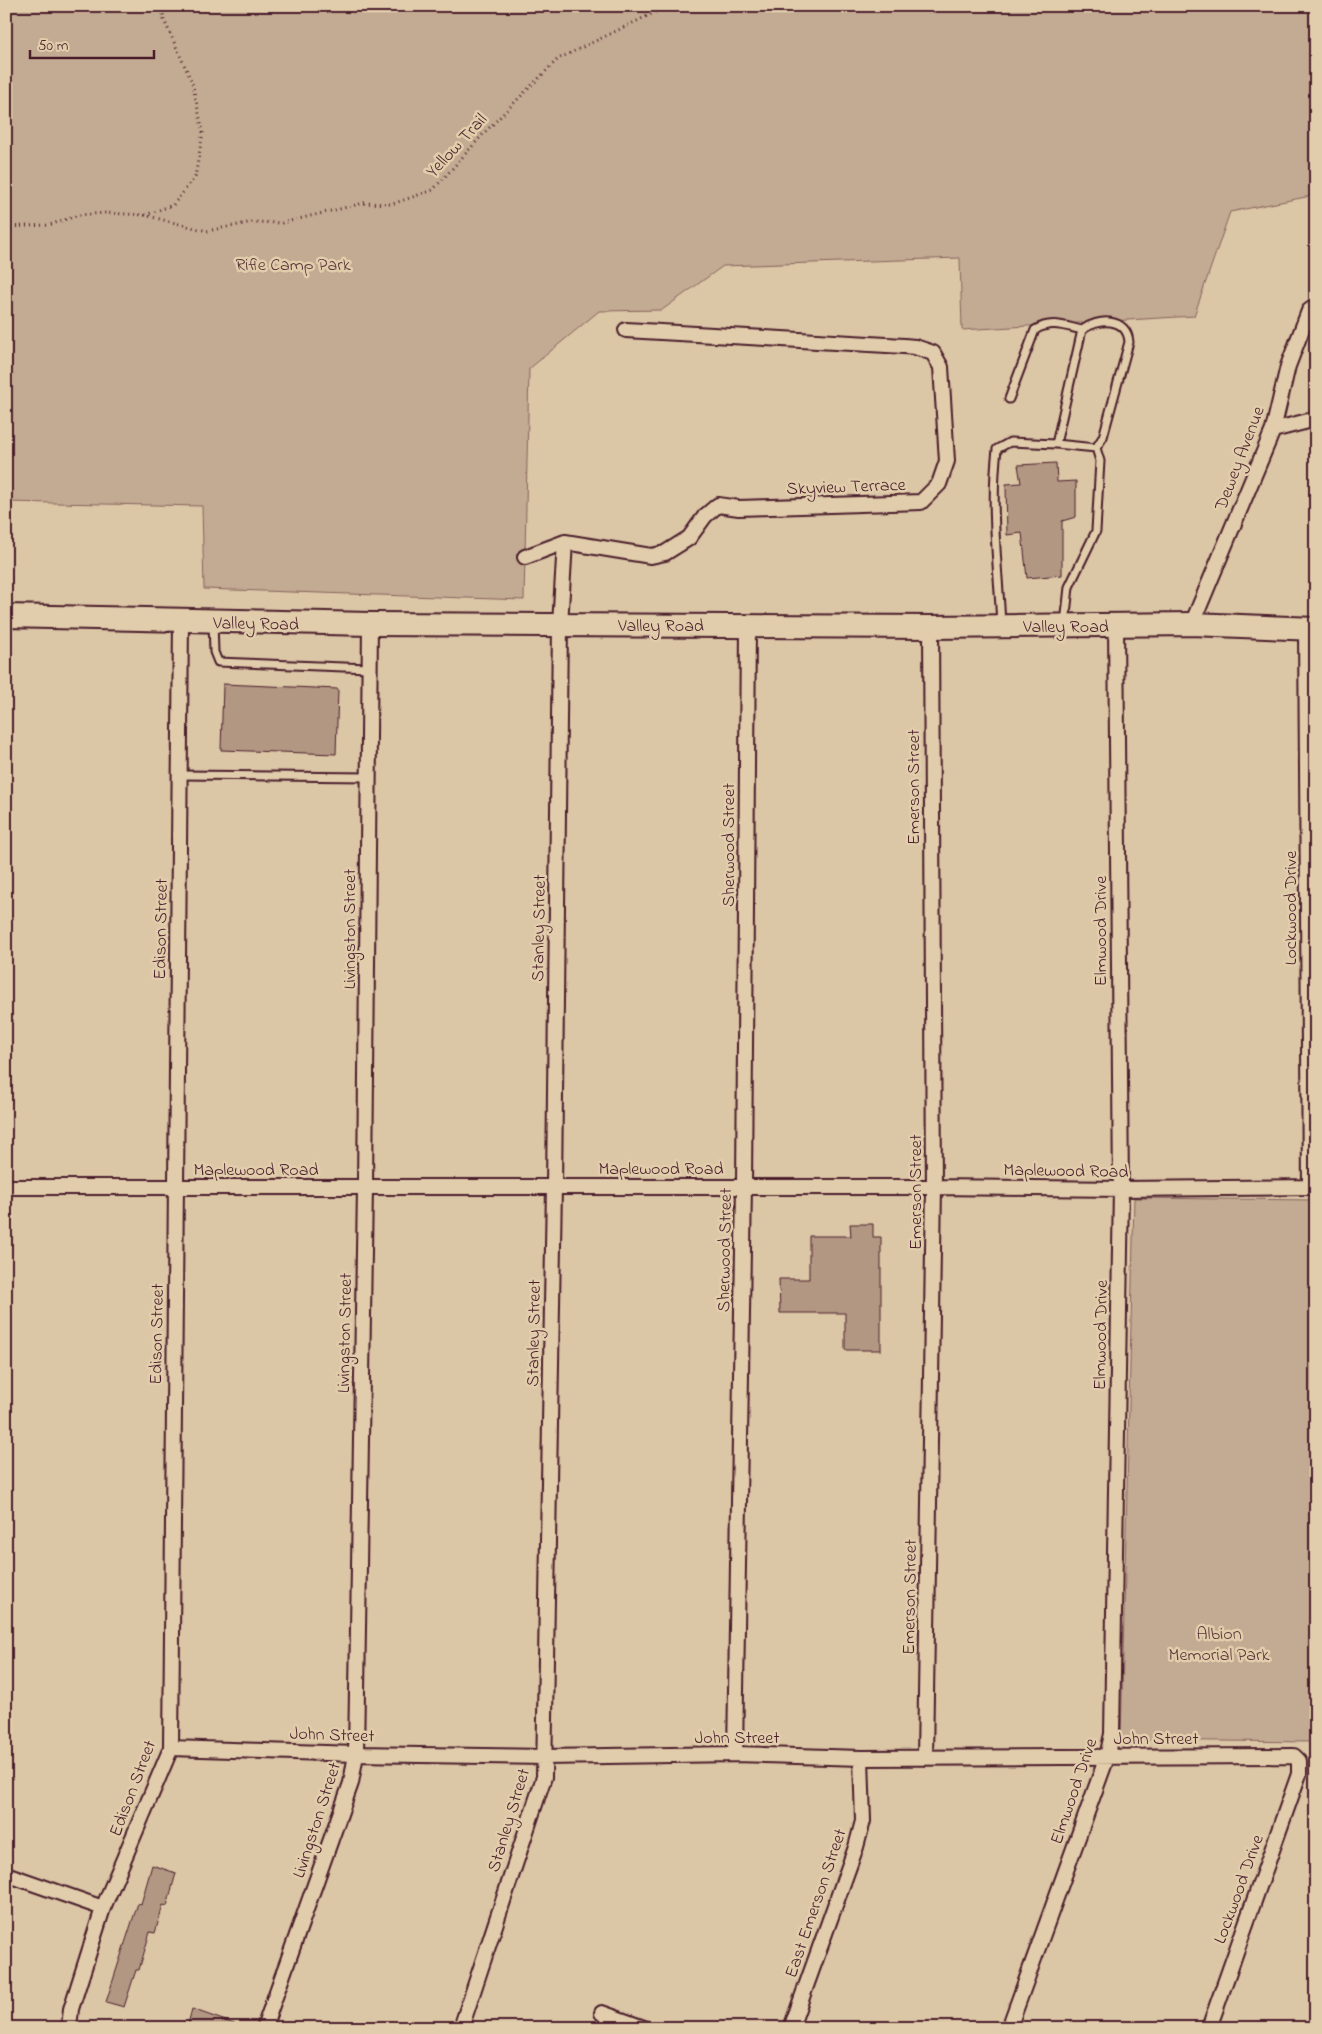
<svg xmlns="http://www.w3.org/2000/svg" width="1322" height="2034" font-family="'Indie Flower',sans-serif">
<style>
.green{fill:#c3aa92;stroke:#86645e}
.building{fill:#b29783;stroke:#4a1f2b}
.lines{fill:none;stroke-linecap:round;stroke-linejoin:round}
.service-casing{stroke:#4a1f2b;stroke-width:11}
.minor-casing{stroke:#4a1f2b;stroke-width:18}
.primary-casing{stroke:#4a1f2b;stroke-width:26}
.path{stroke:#4a1f2b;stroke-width:3;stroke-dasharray:1 4;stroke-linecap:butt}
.service{stroke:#e1cdab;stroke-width:7}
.minor{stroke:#e1cdab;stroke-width:14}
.primary{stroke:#e1cdab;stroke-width:22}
.labels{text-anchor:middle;stroke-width:5;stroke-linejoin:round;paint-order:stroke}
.street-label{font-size:18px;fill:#4a1f2b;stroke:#e1cdab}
.park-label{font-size:18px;fill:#5c343a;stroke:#e1cdab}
</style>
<rect width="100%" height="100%" fill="#dbc6a6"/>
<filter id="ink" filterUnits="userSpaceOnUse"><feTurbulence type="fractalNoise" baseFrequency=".02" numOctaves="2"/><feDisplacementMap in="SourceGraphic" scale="10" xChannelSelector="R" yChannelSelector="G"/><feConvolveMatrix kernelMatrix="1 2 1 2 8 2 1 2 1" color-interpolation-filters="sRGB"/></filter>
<g filter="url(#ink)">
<path class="green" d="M 6,6 L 1316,6 L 1316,195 L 1230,212 L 1194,316 L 962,330 L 960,258 L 723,266 L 662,310 L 599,311 L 529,369 L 524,600 L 204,589 L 202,506 L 6,502 Z
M 1134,1198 L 1316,1200 L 1316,1742 L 1121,1740 Z"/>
<path class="building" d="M 1056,463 L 1057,482 L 1076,481 L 1076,517 L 1062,521 L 1062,575 L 1027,578 L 1022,533 L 1007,535 L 1006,484 L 1021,483 L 1018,465 Z
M 223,684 L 338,689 L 336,754 L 221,750 Z
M 850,1224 L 873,1224 L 873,1237 L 881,1237 L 881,1350 L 845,1350 L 845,1313 L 780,1313 L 779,1279 L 809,1279 L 809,1236 L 851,1236 Z
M 152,1865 L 176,1873 L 167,1906 L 163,1905 L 155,1933 L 150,1932 L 139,1970 L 136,1970 L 124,2007 L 106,2002 L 138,1903 L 141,1904 Z
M 192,2009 L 240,2026 L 240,2028 L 187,2028 Z"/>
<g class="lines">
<defs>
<path id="service" d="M 1009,399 L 1035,330 C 1051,320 1064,326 1082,330
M 1056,444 L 1082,330 C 1098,318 1127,317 1129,342 L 1103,437 L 1096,448
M 213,622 L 214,652 L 218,662 L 369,668
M 1001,624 C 998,565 990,507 997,449 L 1010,442 L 1056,444 L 1096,448 L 1100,461 L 1096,531 L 1069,587 L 1065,624
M 180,775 L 368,777"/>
<path id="minor" d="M 1273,430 L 1316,419
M 565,542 L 651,556 L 665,553 L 689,538 L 705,516 L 718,505 L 739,508 L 921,502 L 939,484 L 947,461 L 941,367 L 933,353 L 915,347 L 904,346 L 626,330
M 1192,624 L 1273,430 L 1288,366 L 1309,311 L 1316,306
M 1306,629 L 1310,1187
M 6,1187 L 934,1187 L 1121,1189 L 1316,1187
M 171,1748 L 356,1754 L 544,1757 L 735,1754 L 861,1758 L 1294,1756 L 1299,1761 L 1299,1774 L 1209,2028
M 735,1754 L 744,1186 L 748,626
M 925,1758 L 934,1187 L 931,627
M 6,1874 L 103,1908
M 602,2013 L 644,2028
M 69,2028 L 71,2009 L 103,1908 L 171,1748 L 181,621
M 264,2028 L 351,1783 L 356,1754 L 365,1188 L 370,624
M 461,2028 L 544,1777 L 554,1187 L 560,625 L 565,542 L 525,557
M 791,2028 L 856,1847 L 863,1821 L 861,1758
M 1009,2028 L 1107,1757 L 1112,1734 L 1121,1189 L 1116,626"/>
<path id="primary" d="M 6,616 L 370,624 L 931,627 L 1192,624 L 1316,629"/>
</defs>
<use href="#service" class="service-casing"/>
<use href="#minor" class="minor-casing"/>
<use href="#primary" class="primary-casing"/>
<path class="path" d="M 145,215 L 173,205 L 195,177 L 203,132 L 192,82 L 164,20 L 162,6
M 6,227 L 49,225 L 79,215 L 106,213 L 144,215 L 207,231 L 253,222 L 282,223 L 364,203 L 392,204 L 433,190 L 485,132 L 558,59 L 668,6"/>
<use href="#service" class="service"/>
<use href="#minor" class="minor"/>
<use href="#primary" class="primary"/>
</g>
</g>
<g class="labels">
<g class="street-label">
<text transform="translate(456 145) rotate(-47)" y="6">Yellow Trail</text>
<text transform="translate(1239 458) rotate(-69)" y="6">Dewey Avenue</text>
<text transform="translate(846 486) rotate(-2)" y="6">Skyview Terrace</text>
<text transform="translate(256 623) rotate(1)" y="6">Valley Road</text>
<text x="661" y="631">Valley Road</text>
<text x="1066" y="632">Valley Road</text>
<text transform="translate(913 787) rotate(-90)" y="6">Emerson Street</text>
<text transform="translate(728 845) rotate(-90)" y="6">Sherwood Street</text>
<text transform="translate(1290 908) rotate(-90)" y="6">Lockwood Drive</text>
<text transform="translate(538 928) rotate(-89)" y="6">Stanley Street</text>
<text transform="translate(160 929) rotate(-89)" y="6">Edison Street</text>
<text transform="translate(349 929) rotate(-90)" y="6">Livingston Street</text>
<text transform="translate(1100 931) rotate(-90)" y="6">Elmwood Drive</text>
<text x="661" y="1174">Maplewood Road</text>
<text x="256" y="1175">Maplewood Road</text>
<text transform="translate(1066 1170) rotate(1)" y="6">Maplewood Road</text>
<text transform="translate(915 1192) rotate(-90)" y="6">Emerson Street</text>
<text transform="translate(724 1250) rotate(-89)" y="6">Sherwood Street</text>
<text transform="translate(344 1333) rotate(-89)" y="6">Livingston Street</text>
<text transform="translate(533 1333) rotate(-89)" y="6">Stanley Street</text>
<text transform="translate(156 1334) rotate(-89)" y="6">Edison Street</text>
<text transform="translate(1100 1335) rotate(-89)" y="6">Elmwood Drive</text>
<text transform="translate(909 1597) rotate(-89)" y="6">Emerson Street</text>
<text transform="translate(332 1734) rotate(2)" y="6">John Street</text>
<text x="737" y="1743">John Street</text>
<text x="1156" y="1744">John Street</text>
<text transform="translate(132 1788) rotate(-69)" y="6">Edison Street</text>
<text transform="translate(1073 1791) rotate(-71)" y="6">Elmwood Drive</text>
<text transform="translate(316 1820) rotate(-72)" y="6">Livingston Street</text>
<text transform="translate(508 1820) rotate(-73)" y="6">Stanley Street</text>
<text transform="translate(1238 1889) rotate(-70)" y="6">Lockwood Drive</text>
<text transform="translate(815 1903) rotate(-71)" y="6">East Emerson Street</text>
</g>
<g class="park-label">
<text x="293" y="270">Rifle Camp Park</text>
<text x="1219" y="1639">Albion<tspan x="1219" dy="21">Memorial Park</tspan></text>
</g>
</g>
<rect width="1322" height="2034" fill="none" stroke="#e1cdab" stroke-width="25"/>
<rect x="12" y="12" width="1297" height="2009" fill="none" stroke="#4a1f2b" stroke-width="2" filter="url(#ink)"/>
<path d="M30 50v8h124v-8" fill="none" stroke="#4a1f2b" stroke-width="2.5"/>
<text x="38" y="50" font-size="15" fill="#4a1f2b" stroke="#e1cdab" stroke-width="4" paint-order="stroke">50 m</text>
</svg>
